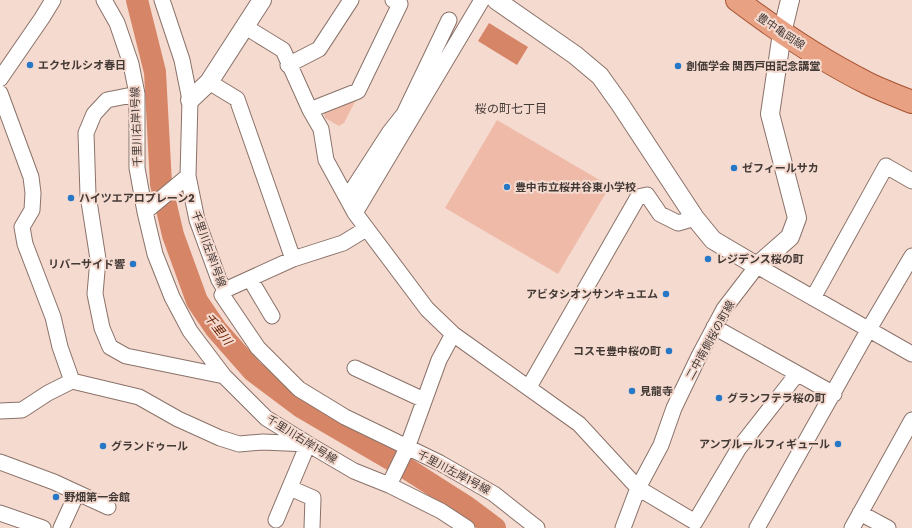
<svg xmlns="http://www.w3.org/2000/svg" width="912" height="528" font-family="Poppins,'Noto Sans JP',sans-serif">
<style>
.green{fill:#efbba8}
.water{fill:#d68567}
.lines{fill:none;stroke-linecap:round;stroke-linejoin:round}
.river{stroke:#d68567;stroke-width:22}
.minor-casing{stroke:#8a7269;stroke-width:17}
.tertiary-casing{stroke:#8a7269;stroke-width:20}
.primary-casing{stroke:#a65432;stroke-width:24}
.minor{stroke:#fff;stroke-width:15}
.tertiary{stroke:#fff;stroke-width:18}
.primary{stroke:#e9a183;stroke-width:22}
.poi-dot{fill:#2678c7;stroke:#f5dad0;stroke-width:1.5}
.labels{text-anchor:middle;stroke-width:4;stroke-linejoin:round;paint-order:stroke}
.street-label{font-size:11px;fill:#433935;stroke:#f5dad0}
.poi-label{font-size:11px;font-weight:bold;fill:#433935;stroke:#f5dad0;text-anchor:start}
.neighbourhood-label{font-size:12px;fill:#433935;stroke:#f5dad0}
.water-label{font-size:12px;font-style:italic;fill:#692100;stroke:#f5dad0}
</style>
<rect width="100%" height="100%" fill="#f5dad0"/>
<path class="green" d="M 358,96 L 344,123 L 339,126 L 325,118 L 324,112 Z
M 497,120 L 610,186 L 558,274 L 445,208 Z"/>
<path class="water" d="M 489,23 L 528,47 L 517,65 L 478,41 Z"/>
<g class="lines">
<path class="river" d="M 137,0 L 155,72 L 161,184 L 173,235 L 197,301 L 216,329 L 253,371 L 301,407 L 409,470 L 467,507 L 495,528"/>
<defs>
<path id="minor" d="M 104,0 L 117,23 L 131,64 L 137,94 L 137,168 L 145,212 L 155,254 L 172,297 L 190,331 L 224,376 L 266,418 L 308,444 L 354,471 L 389,485 L 441,511 L 467,528
M 162,0 L 182,60 L 190,100 L 188,176 L 197,220 L 219,280 L 225,290
M 244,26 L 283,50 L 310,110 L 321,129 L 326,160 L 355,213 L 427,309 L 453,334 L 579,424 L 638,488 L 695,522 L 739,448 L 797,374
M 288,65 L 319,49 L 351,0
M 0,79 L 42,18 L 53,0
M 209,82 L 237,99 L 293,259
M 0,93 L 31,177 L 33,193 L 32,210 L 22,227 L 25,244 L 53,317 L 60,347 L 72,381
M 137,94 L 107,100 L 94,114 L 86,133 L 88,195 L 98,259 L 95,294 L 102,328 L 110,347 L 126,356 L 224,376
M 310,110 L 358,91 L 400,4 L 393,0
M 347,198 L 389,133 L 404,114 L 449,20
M 145,212 L 188,176
M 355,213 L 482,0
M 250,279 L 272,316
M 225,290 L 222,295 L 258,348 L 299,389 L 345,417 L 440,463 L 494,494 L 537,528
M 225,290 L 293,259 L 343,243 L 366,229
M 813,298 L 886,166 L 912,181
M 714,327 L 834,394
M 355,368 L 424,400
M 529,387 L 638,197 L 647,195 L 660,214 L 678,223 L 695,218
M 0,411 L 22,410 L 48,393 L 72,381 L 139,397 L 178,419 L 220,438 L 239,444 L 263,442 L 308,444 L 276,520
M 0,462 L 54,482 L 108,507
M 389,485 L 407,448 L 439,360 L 453,334
M 290,488 L 313,498 L 312,528
M 0,513 L 43,528
M 860,513 L 888,528
M 61,528 L 77,493
M 623,528 L 638,488 L 661,445 L 674,408 L 699,356 L 724,309 L 757,266 L 912,354
M 757,528 L 869,329 L 912,256
M 852,528 L 912,420"/>
<path id="tertiary" d="M 496,0 L 575,55 L 600,76 L 620,104 L 695,218 L 713,240 L 757,266 L 790,237 L 797,218 L 770,114 L 782,33 L 790,0
M 190,100 L 209,82 L 262,0"/>
<path id="primary" d="M 737,0 C 778,31 821,60 867,83 C 881,90 897,96 912,102"/>
</defs>
<use href="#minor" class="minor-casing"/>
<use href="#tertiary" class="tertiary-casing"/>
<use href="#primary" class="primary-casing"/>
<use href="#minor" class="minor"/>
<use href="#tertiary" class="tertiary"/>
<use href="#primary" class="primary"/>
</g>
<g class="poi-dot">
<circle cx="30" cy="65" r="4"/>
<circle cx="678" cy="66" r="4"/>
<circle cx="734" cy="168" r="4"/>
<circle cx="507" cy="187" r="4"/>
<circle cx="71" cy="198" r="4"/>
<circle cx="708" cy="259" r="4"/>
<circle cx="133" cy="264" r="4"/>
<circle cx="666" cy="294" r="4"/>
<circle cx="669" cy="351" r="4"/>
<circle cx="632" cy="391" r="4"/>
<circle cx="719" cy="398" r="4"/>
<circle cx="838" cy="444" r="4"/>
<circle cx="103" cy="446" r="4"/>
<circle cx="56" cy="497" r="4"/>
</g>
<g class="labels">
<g class="street-label">
<text transform="translate(781 31) rotate(34)" y="4">豊中亀岡線</text>
<text transform="translate(136 127) rotate(-92)" y="4">千里川右岸1号線</text>
<text transform="translate(209 249) rotate(70)" y="4">千里川左岸1号線</text>
<text transform="translate(710 340) rotate(-61)" y="4">二中南側桜の町線</text>
<text transform="translate(302 439) rotate(32)" y="4">千里川右岸1号線</text>
<text transform="translate(454 472) rotate(28)" y="4">千里川左岸1号線</text>
</g>
<g class="poi-label">
<text x="38" y="69">エクセルシオ春日</text>
<text x="686" y="70">創価学会 関西戸田記念講堂</text>
<text x="742" y="172">ゼフィールサカ</text>
<text x="515" y="191">豊中市立桜井谷東小学校</text>
<text x="79" y="202">ハイツエアロプレーン2</text>
<text x="716" y="263">レジデンス桜の町</text>
<text x="125" y="268" text-anchor="end">リバーサイド響</text>
<text x="658" y="298" text-anchor="end">アビタシオンサンキュエム</text>
<text x="661" y="355" text-anchor="end">コスモ豊中桜の町</text>
<text x="640" y="395">見龍寺</text>
<text x="727" y="402">グランフテラ桜の町</text>
<text x="830" y="448" text-anchor="end">アンプルールフィギュール</text>
<text x="111" y="450">グランドゥール</text>
<text x="64" y="501">野畑第一会館</text>
</g>
<g class="neighbourhood-label">
<text x="511" y="113">桜の町七丁目</text>
</g>
<g class="water-label">
<text transform="translate(218 329) rotate(52)" y="4">千里川</text>
</g>
</g>
</svg>
